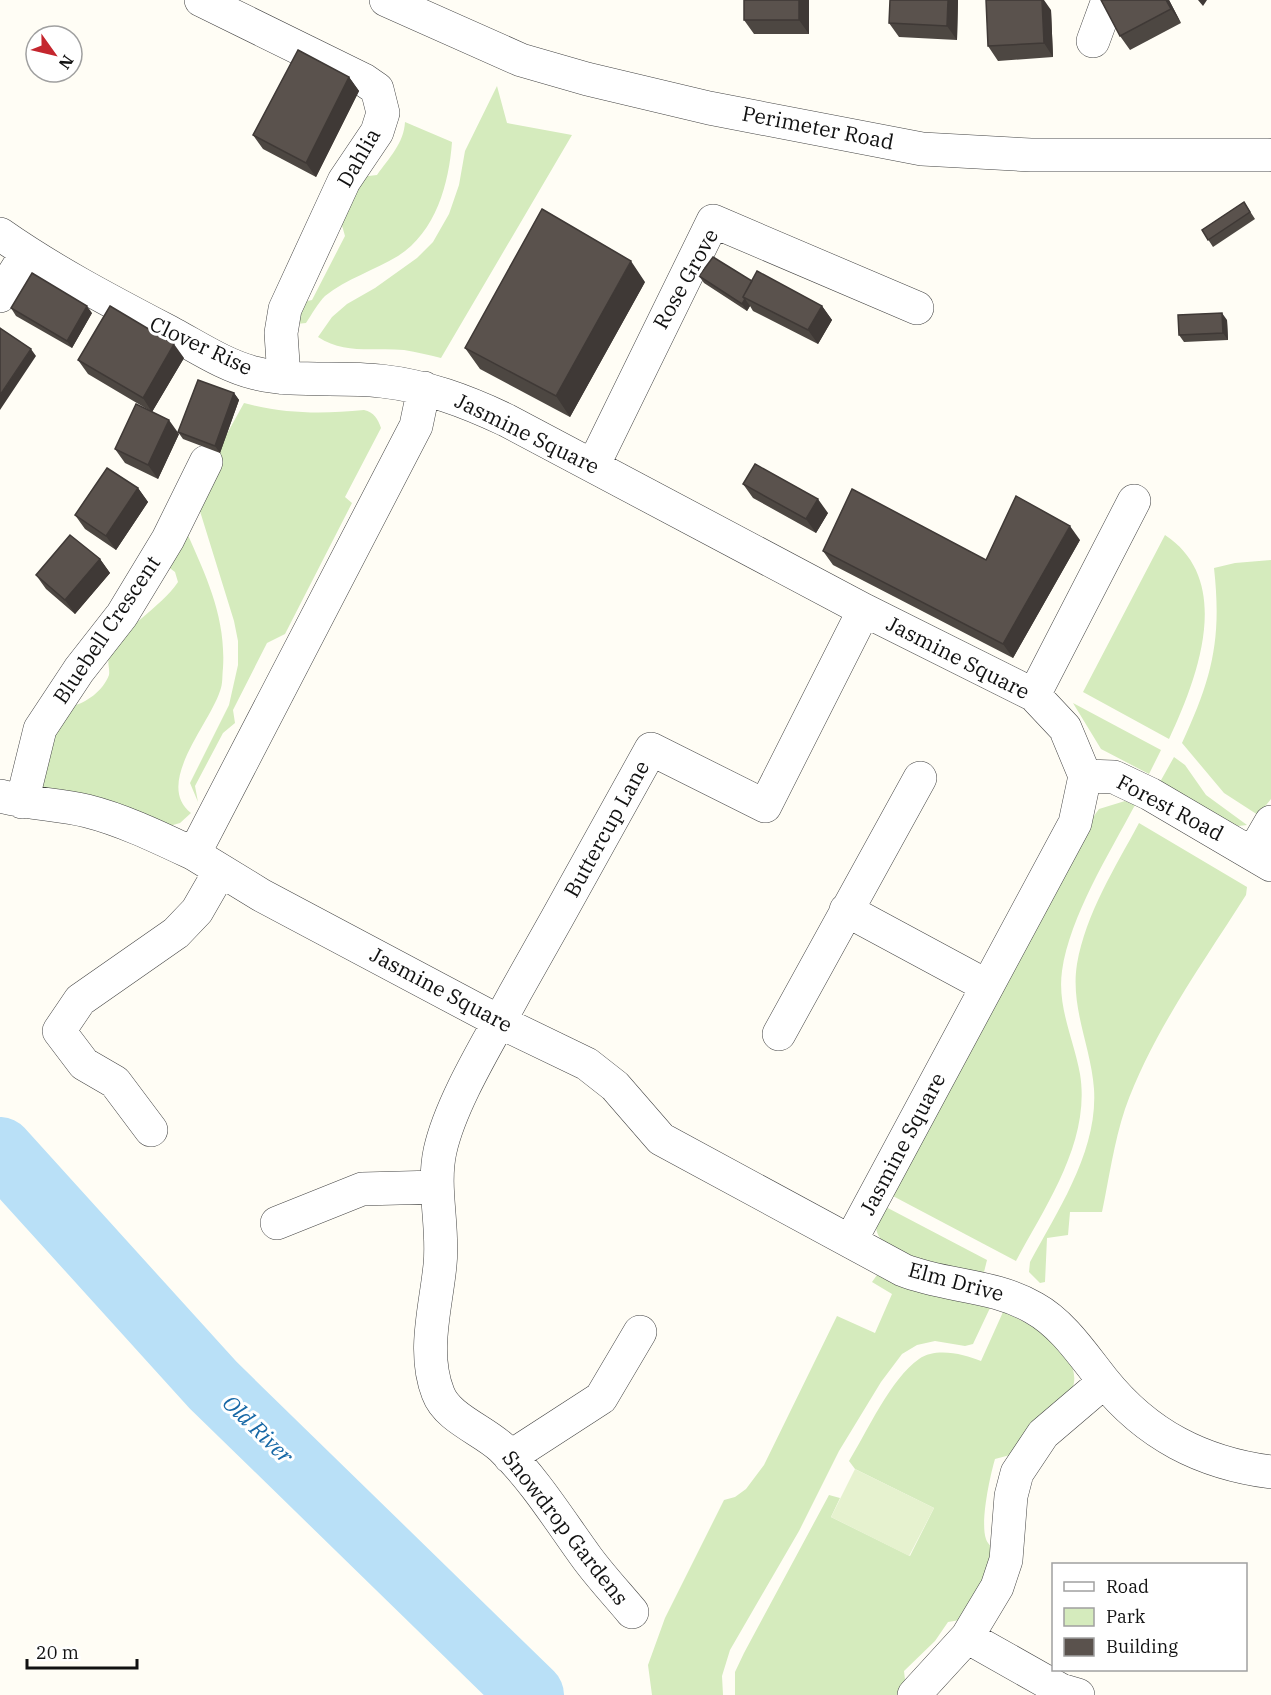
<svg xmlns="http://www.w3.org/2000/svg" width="1271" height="1695" font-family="'IBM Plex Serif',serif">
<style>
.green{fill:#d5ebbd}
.pitch{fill:#e6f2cf}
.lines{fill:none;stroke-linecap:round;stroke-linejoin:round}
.river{stroke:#b9e0f7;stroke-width:66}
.minor-casing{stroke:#444;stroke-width:34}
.minor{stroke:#fff;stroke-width:33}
.wall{fill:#4d4742}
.shaded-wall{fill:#3f3936}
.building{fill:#5a524d;stroke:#3f3936;stroke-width:1.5}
.labels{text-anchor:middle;stroke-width:6;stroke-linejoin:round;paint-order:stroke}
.street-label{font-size:21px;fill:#111;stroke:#fff}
.water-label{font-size:22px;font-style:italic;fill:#1768a6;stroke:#fff}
</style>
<rect width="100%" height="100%" fill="#fffdf5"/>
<path class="green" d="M 497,86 L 507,123 L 572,135 L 441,358 C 429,355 417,352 404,350 C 374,347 345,355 318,337 L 332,317 L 347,304 L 375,288 L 417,258 L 433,242 L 449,214 L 459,185 L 465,151 Z
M 405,122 L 452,142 C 449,183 436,232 398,256 C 375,270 346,279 325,296 C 318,303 312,314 306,323 L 296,324 L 298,303 L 312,300 L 345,236 L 339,215 L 360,177 L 377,175 C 389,158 404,143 405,122 Z
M 244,403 C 286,414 322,414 364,410 C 374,412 378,419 381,428 L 345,497 L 352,503 L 285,634 L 267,643 L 233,710 L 235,723 L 223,733 L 195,786 L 198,802 L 190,783 L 229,705 L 238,665 L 238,641 L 234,621 L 199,508 L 219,448 Z
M 187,533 C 207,578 226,618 223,668 C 222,676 223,684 220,691 C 209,725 154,784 191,813 L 180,823 L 166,827 L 41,793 L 45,753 L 72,706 C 86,703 103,691 109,675 C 110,669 107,662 109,657 C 123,626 160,609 178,582 L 175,572 L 167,566 Z
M 1165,535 C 1235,581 1197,679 1169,739 L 1083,692 Z
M 1271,560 L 1271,799 L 1258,815 L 1224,793 L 1182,743 C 1212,678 1222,640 1214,568 L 1235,563 Z
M 1073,703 L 1161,750 L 1149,774 L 1101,749 Z
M 1174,757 L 1185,765 L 1206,795 L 1247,825 L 1238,826 L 1230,823 L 1160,782 Z
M 1125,801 L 1135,805 C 1109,854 1070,916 1062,971 C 1057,1007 1074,1040 1080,1074 C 1091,1141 1046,1205 1016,1261 L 891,1195 L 1091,820 L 1099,809 Z
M 1139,823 L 1247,887 L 1246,895 C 1203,963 1152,1033 1125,1109 C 1114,1142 1109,1178 1102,1212 L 1070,1212 L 1068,1235 L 1047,1238 L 1045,1282 L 1040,1283 L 1029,1272 L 1030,1262 C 1058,1210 1098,1151 1094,1089 C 1091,1046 1070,1008 1077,964 C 1086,913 1115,868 1139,823 Z
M 884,1206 L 987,1260 L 984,1272 C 960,1269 885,1259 877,1232 C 874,1223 880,1214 884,1206 Z
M 877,1275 L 903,1288 L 990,1308 L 973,1344 L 965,1346 L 935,1341 L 917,1345 L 902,1354 L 881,1382 L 839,1451 L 799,1531 L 730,1650 L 722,1676 L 723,1695 L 652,1695 L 648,1665 L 665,1618 L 724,1500 L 735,1497 L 746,1489 L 764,1465 L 837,1316 L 875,1333 L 892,1294 L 872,1282 Z
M 1003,1312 C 1032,1324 1086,1354 1072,1390 L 1010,1455 L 995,1459 C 990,1476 980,1522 986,1539 C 987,1543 992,1547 994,1551 L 966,1619 L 948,1622 L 935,1641 L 904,1671 L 906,1688 L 902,1695 L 735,1695 L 735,1672 L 744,1653 L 829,1495 L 840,1498 L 831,1517 L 910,1556 L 934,1508 L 855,1469 L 849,1461 C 867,1432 891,1378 919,1359 C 936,1347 964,1354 981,1361 Z"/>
<path class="pitch" d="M 855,1469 L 934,1508 L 909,1556 L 831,1517 Z"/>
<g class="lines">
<path class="river" d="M 0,1150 L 213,1385 L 531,1695"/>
<defs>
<path id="minor" d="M 201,0 L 364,80 L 377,89 L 383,113 L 377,132 L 344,181 L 285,309 L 281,333 L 284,378
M 386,0 L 521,60 L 587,79 L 709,108 L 922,149 L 1031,155 L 1268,155
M 1093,41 L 1108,0
M 0,234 C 54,272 114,303 173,334 C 199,348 226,366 255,373 C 296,383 340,376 381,381 C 426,386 466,401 506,420 L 864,610 L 1034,695 L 1065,728 L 1085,776 L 1075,823 L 851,1240
M 0,296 L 27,253
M 424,388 L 416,426 L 194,854 L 261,895 L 500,1022 L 587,1064 L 615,1086 L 661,1139 L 903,1270 C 946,1287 993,1284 1034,1308 C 1063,1324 1083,1355 1103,1380 C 1147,1435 1202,1463 1271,1472
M 593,466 L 713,221 L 917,308
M 1034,695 L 1134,501
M 1085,776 L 1114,777 L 1150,794 L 1271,865
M 0,796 C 29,804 58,804 87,811 C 123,820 160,838 194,854
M 22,802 L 40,729 L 79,670 L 122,615 L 168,539 L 206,462
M 1253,853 L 1271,822
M 846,910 L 987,986
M 779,1034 L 920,778
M 151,1130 L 115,1082 L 84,1064 L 59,1031 L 80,1000 L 176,933 L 197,911 L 220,871
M 277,1223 L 362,1189 L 437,1187
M 510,1457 L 601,1398 L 640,1332
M 632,1612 C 617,1594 601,1577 587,1558 C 560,1521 535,1480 502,1448 C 483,1430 447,1418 438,1393 C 422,1352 436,1307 440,1265 C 444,1226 432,1188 440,1151 C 451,1101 491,1038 515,993 C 561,912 606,830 651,749 L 765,806 L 864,610
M 967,1637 L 1061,1690 L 1078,1695
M 914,1695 L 967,1637 L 997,1587 L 1006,1560 L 1011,1496 L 1017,1473 L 1043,1434 L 1104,1382"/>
</defs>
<use href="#minor" class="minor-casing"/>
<use href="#minor" class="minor"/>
</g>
<path class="wall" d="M 744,0 L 809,0 L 809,34 L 754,34 L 744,20 Z
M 958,0 L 957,40 L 899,37 L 889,23 Z
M 1101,0 L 1169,0 L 1181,23 L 1130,50 L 1120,36 Z
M 1051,10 L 1053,57 L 998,61 L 988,46 Z
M 349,77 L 359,91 L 316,177 L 263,149 L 253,135 Z
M 1244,202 L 1255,219 L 1213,247 L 1202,230 Z
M 699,276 L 752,281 L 822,306 L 832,320 L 818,344 L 753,311 L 750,306 L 747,311 L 704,283 Z
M 645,282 L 570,417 L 480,369 L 465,348 Z
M 11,308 L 92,313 L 72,348 L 16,316 Z
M 1227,320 L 1228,340 L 1184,342 L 1179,335 Z
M 184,358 L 152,412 L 88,374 L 78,360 Z
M 234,393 L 239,400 L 220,453 L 183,439 L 178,432 Z
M 179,434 L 158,479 L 125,463 L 115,449 Z
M 743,484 L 828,513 L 816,533 L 753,498 Z
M 138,488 L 148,502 L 116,550 L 85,529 L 75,515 Z
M 1080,540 L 1013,658 L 833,565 L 823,551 L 986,560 Z
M 100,559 L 110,573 L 75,614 L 46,589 L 36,575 Z"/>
<path class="shaded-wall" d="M 799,0 L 809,0 L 809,34 L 799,20 Z
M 948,0 L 958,0 L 957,40 L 947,26 Z
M 1042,0 L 1044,0 L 1051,10 L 1053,57 L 1044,43 Z
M 1166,0 L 1169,0 L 1181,23 L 1171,9 Z
M 1198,0 L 1207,0 L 1203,6 Z
M 349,77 L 359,91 L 316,177 L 306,163 Z
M 631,261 L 645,282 L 570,417 L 556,396 Z
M 745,299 L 750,306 L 747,311 L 742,304 Z
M 87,306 L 92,313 L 72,348 L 67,341 Z
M 822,306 L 832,320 L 818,344 L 808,330 Z
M 1222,313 L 1227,320 L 1228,340 L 1223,333 Z
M 174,344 L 184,358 L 152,412 L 143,398 Z
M 31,349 L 36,356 L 0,410 L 0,395 Z
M 234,393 L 239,400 L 220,453 L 215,446 Z
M 169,420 L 179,434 L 158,479 L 148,465 Z
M 138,488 L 148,502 L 116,550 L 106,536 Z
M 818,499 L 828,513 L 816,533 L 806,519 Z
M 1070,526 L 1080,540 L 1013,658 L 1003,644 Z
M 100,559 L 110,573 L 75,614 L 65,600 Z"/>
<path class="building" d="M 744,0 L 799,0 L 799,20 L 744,20 Z
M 890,0 L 948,0 L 947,26 L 889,23 Z
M 986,0 L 1042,0 L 1044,43 L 988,46 Z
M 1101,0 L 1166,0 L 1171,9 L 1120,36 Z
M 298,50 L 349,77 L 306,163 L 253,135 Z
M 1244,202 L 1250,212 L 1208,240 L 1202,230 Z
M 542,209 L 631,261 L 556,396 L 465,348 Z
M 713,257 L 752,281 L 743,297 L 745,299 L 742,304 L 699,276 Z
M 757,271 L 822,306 L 808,330 L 743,297 Z
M 32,273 L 87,306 L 67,341 L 11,308 Z
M 110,306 L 174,344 L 143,398 L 78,360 Z
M 1222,313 L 1223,333 L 1179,335 L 1178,315 Z
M 0,328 L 31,349 L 0,395 Z
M 198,380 L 234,393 L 215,446 L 178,432 Z
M 136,404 L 169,420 L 148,465 L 115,449 Z
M 755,464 L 818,499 L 806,519 L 743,484 Z
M 107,468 L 138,488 L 106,536 L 75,515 Z
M 852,489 L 986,560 L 1016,496 L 1070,526 L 1003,644 L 823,551 Z
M 70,535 L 100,559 L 65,600 L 36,575 Z"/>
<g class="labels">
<g class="street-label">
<text transform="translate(818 128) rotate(11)" y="7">Perimeter Road</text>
<text transform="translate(359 158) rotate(-60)" y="7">Dahlia</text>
<text transform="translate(686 279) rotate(-61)" y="7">Rose Grove</text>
<text transform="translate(201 346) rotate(25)" y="7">Clover Rise</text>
<text transform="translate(527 434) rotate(26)" y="7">Jasmine Square</text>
<text transform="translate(107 630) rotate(-56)" y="7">Bluebell Crescent</text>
<text transform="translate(958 658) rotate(27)" y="7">Jasmine Square</text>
<text transform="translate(1170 808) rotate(28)" y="7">Forest Road</text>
<text transform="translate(607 829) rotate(-61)" y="7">Buttercup Lane</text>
<text transform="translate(441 990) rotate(28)" y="7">Jasmine Square</text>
<text transform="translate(903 1144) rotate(-62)" y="7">Jasmine Square</text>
<text transform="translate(956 1282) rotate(15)" y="7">Elm Drive</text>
<text transform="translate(565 1528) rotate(52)" y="7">Snowdrop Gardens</text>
</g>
<g class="water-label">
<text transform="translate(258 1429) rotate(44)" y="8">Old River</text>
</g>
</g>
<rect x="1052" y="1563" width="195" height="108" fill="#ffffff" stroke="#a0a0a0" stroke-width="1.5"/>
<rect x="1064" y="1582" width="30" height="9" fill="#ffffff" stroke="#a0a0a0" stroke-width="1.5"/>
<text x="1106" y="1593" font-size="18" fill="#111111">Road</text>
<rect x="1064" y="1608" width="30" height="18" fill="#d5ebbd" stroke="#a0a0a0" stroke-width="1.5"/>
<text x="1106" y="1623" font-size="18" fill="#111111">Park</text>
<rect x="1064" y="1638" width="30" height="18" fill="#5a524d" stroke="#a0a0a0" stroke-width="1.5"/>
<text x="1106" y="1653" font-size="18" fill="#111111">Building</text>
<g transform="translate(54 54) rotate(124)"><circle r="28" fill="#ffffff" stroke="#a0a0a0" stroke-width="1.5"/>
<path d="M0-4.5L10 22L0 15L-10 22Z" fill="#c4262e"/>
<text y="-9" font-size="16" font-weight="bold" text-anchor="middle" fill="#111111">N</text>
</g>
<path d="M27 1659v9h110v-9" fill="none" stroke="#111111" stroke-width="3"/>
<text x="36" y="1659" font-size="18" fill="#111111" stroke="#ffffff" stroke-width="4.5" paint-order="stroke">20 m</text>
</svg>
